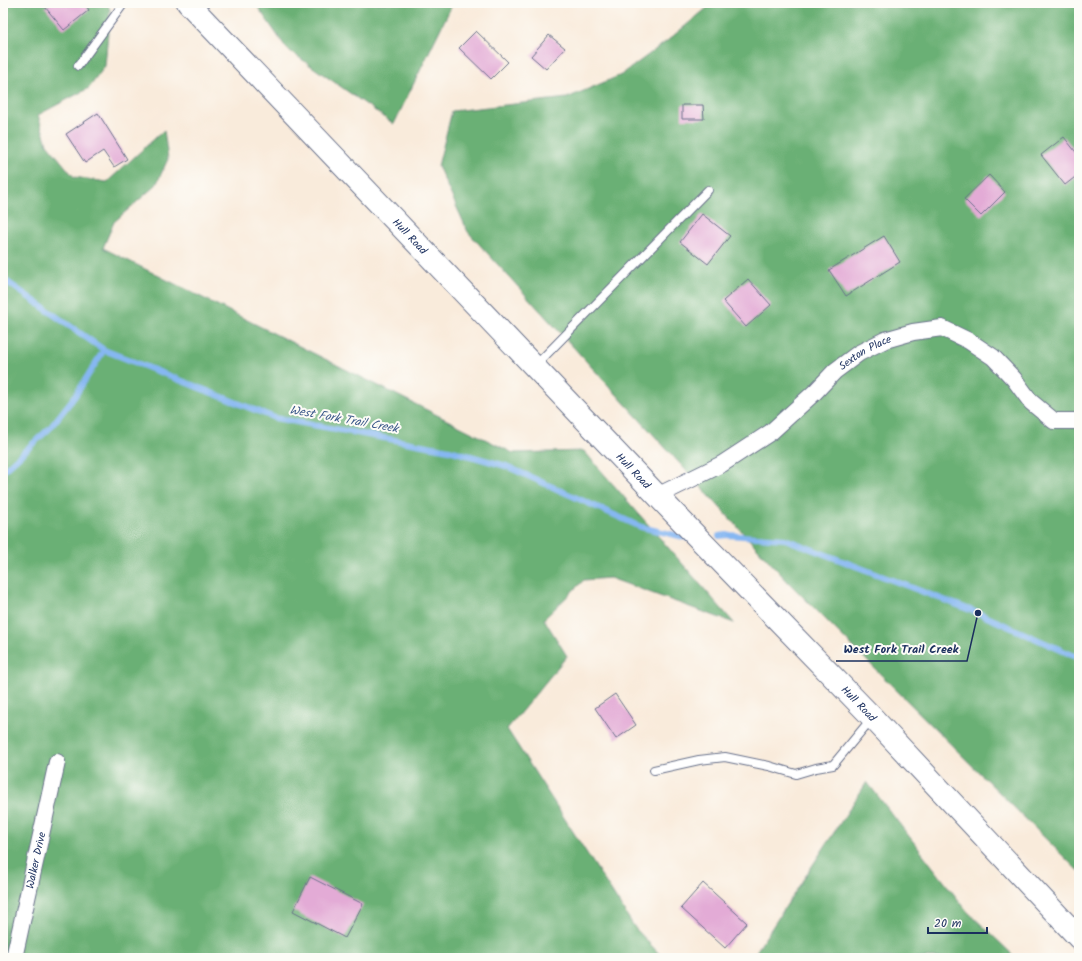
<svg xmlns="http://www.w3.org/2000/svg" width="1082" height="961" font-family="Kalam,sans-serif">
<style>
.forest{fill:#6bb074;stroke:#437069}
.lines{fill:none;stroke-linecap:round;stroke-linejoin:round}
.stream{stroke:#86b7f2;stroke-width:6}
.building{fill:#e3abd6}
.service-casing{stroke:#69718a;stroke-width:10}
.minor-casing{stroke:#69718a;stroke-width:18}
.secondary-casing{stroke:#69718a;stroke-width:24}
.service{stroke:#fff;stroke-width:8}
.minor{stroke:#fff;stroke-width:16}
.secondary{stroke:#fff;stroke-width:22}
.labels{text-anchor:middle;stroke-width:4;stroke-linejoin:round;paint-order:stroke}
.street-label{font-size:11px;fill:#1b2f5e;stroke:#fdfcf7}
.water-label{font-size:12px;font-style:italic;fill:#3b588a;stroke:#fdfcf7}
.leader{fill:none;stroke:#1b2f5e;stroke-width:1.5}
.callout-dot{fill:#1b2f5e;stroke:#fdfcf7;stroke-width:1.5}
.callout-label{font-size:12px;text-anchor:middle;font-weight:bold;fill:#1b2f5e;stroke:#fdfcf7;stroke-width:4;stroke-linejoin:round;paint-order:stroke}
</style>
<rect width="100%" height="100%" fill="#fdfcf7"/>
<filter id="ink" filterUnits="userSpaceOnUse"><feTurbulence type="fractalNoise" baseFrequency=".025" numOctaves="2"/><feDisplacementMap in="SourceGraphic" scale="8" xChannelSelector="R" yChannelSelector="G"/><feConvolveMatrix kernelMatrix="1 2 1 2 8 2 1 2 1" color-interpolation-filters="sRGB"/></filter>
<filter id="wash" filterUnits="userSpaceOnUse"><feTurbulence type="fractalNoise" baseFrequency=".012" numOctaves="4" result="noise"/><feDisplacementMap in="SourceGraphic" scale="16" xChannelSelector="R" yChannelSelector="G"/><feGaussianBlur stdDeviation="0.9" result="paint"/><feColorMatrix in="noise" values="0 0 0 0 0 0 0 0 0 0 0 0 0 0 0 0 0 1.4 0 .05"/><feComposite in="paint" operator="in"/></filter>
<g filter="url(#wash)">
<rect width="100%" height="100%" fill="#f9ebdb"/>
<path class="forest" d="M 3,3 L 107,3 L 110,10 L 105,66 L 89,88 L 38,115 L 47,144 L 74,177 L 107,182 L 164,130 L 168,159 L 156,185 L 114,222 L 103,248 L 513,453 L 584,451 L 734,623 L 610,578 L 584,580 L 544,619 L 567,656 L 507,729 L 635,928 L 663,958 L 3,958 Z
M 255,3 L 453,3 L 394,124 L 287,49 Z
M 713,3 L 1079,3 L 1079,872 L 789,583 L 468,232 L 438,166 L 452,111 L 567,98 L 621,75 L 667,41 Z
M 867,782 L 967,911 L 1016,958 L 752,958 Z"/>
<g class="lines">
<path class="stream" d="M 3,279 L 104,350 L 275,418 L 449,450 L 506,466 L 641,527 L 688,538
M 3,471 L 50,428 L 75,396 L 104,350
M 719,536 L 727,535 L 785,539 L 978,613 L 1079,658"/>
</g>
<g id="blocks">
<path class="building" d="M 51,3 L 84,3 L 89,10 L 64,30 L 45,7 Z
M 476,31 L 508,62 L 491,79 L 459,48 Z
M 549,35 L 565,48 L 546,69 L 531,56 Z
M 682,105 L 703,105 L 704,119 L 682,119 Z
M 98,113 L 127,159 L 114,167 L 103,151 L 85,163 L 66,134 Z
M 1064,137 L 1079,156 L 1079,174 L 1065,185 L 1041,155 Z
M 989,175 L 1005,192 L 981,216 L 964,199 Z
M 702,214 L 730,236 L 708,264 L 680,242 Z
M 884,236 L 900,262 L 846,296 L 829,270 Z
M 748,279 L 771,305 L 746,327 L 723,301 Z
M 615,694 L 636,725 L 616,739 L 595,708 Z
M 310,877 L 363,904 L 345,938 L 293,911 Z
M 703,883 L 747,923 L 725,948 L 681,908 Z"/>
</g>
</g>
<g filter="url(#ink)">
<use href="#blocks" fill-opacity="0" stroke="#69718a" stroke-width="1"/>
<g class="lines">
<defs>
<path id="service" d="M 78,66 L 124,3
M 535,366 L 708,190
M 654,770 L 699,760 L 725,757 L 769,766 L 796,774 L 816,768 L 833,765 L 872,718"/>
<g id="minor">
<path id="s1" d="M 657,496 L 722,464 L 771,432 L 815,392 L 835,371 L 859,353 L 885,340 L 913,332 L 942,328 L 969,341 L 993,357 L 1014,379 L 1031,402 L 1054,421 L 1079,421"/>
<path id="s2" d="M 14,958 L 57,762"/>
</g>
<g id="secondary">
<path id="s3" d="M 188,3 L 672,511 L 872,717 L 1079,938"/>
</g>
</defs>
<use href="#service" class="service-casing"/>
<use href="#minor" class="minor-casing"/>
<use href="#secondary" class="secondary-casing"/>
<use href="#service" class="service"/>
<use href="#minor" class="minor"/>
<use href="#secondary" class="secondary"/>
</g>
</g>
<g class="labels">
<g class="street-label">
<text dy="4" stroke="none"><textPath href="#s3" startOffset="322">Hull Road</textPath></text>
<text dy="4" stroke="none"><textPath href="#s1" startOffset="255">Sexton Place</textPath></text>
<text dy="4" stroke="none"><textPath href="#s3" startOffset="646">Hull Road</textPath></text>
<text dy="4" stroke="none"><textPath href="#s3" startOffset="970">Hull Road</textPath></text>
<text dy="4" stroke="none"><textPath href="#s2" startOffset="100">Walker Drive</textPath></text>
</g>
<g class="water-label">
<text transform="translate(344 419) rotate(10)" y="4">West Fork Trail Creek</text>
</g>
</g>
<path class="leader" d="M978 613L967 661H836"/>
<circle class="callout-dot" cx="978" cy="613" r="4"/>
<g class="callout-label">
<text x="901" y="653">West Fork Trail Creek</text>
</g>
<rect width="1082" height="961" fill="none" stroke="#fdfcf7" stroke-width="16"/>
<path d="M928 927v6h59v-6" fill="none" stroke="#1b2f5e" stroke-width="2"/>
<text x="934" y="927" font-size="12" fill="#1b2f5e" stroke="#fdfcf7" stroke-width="3" paint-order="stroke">20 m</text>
</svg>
